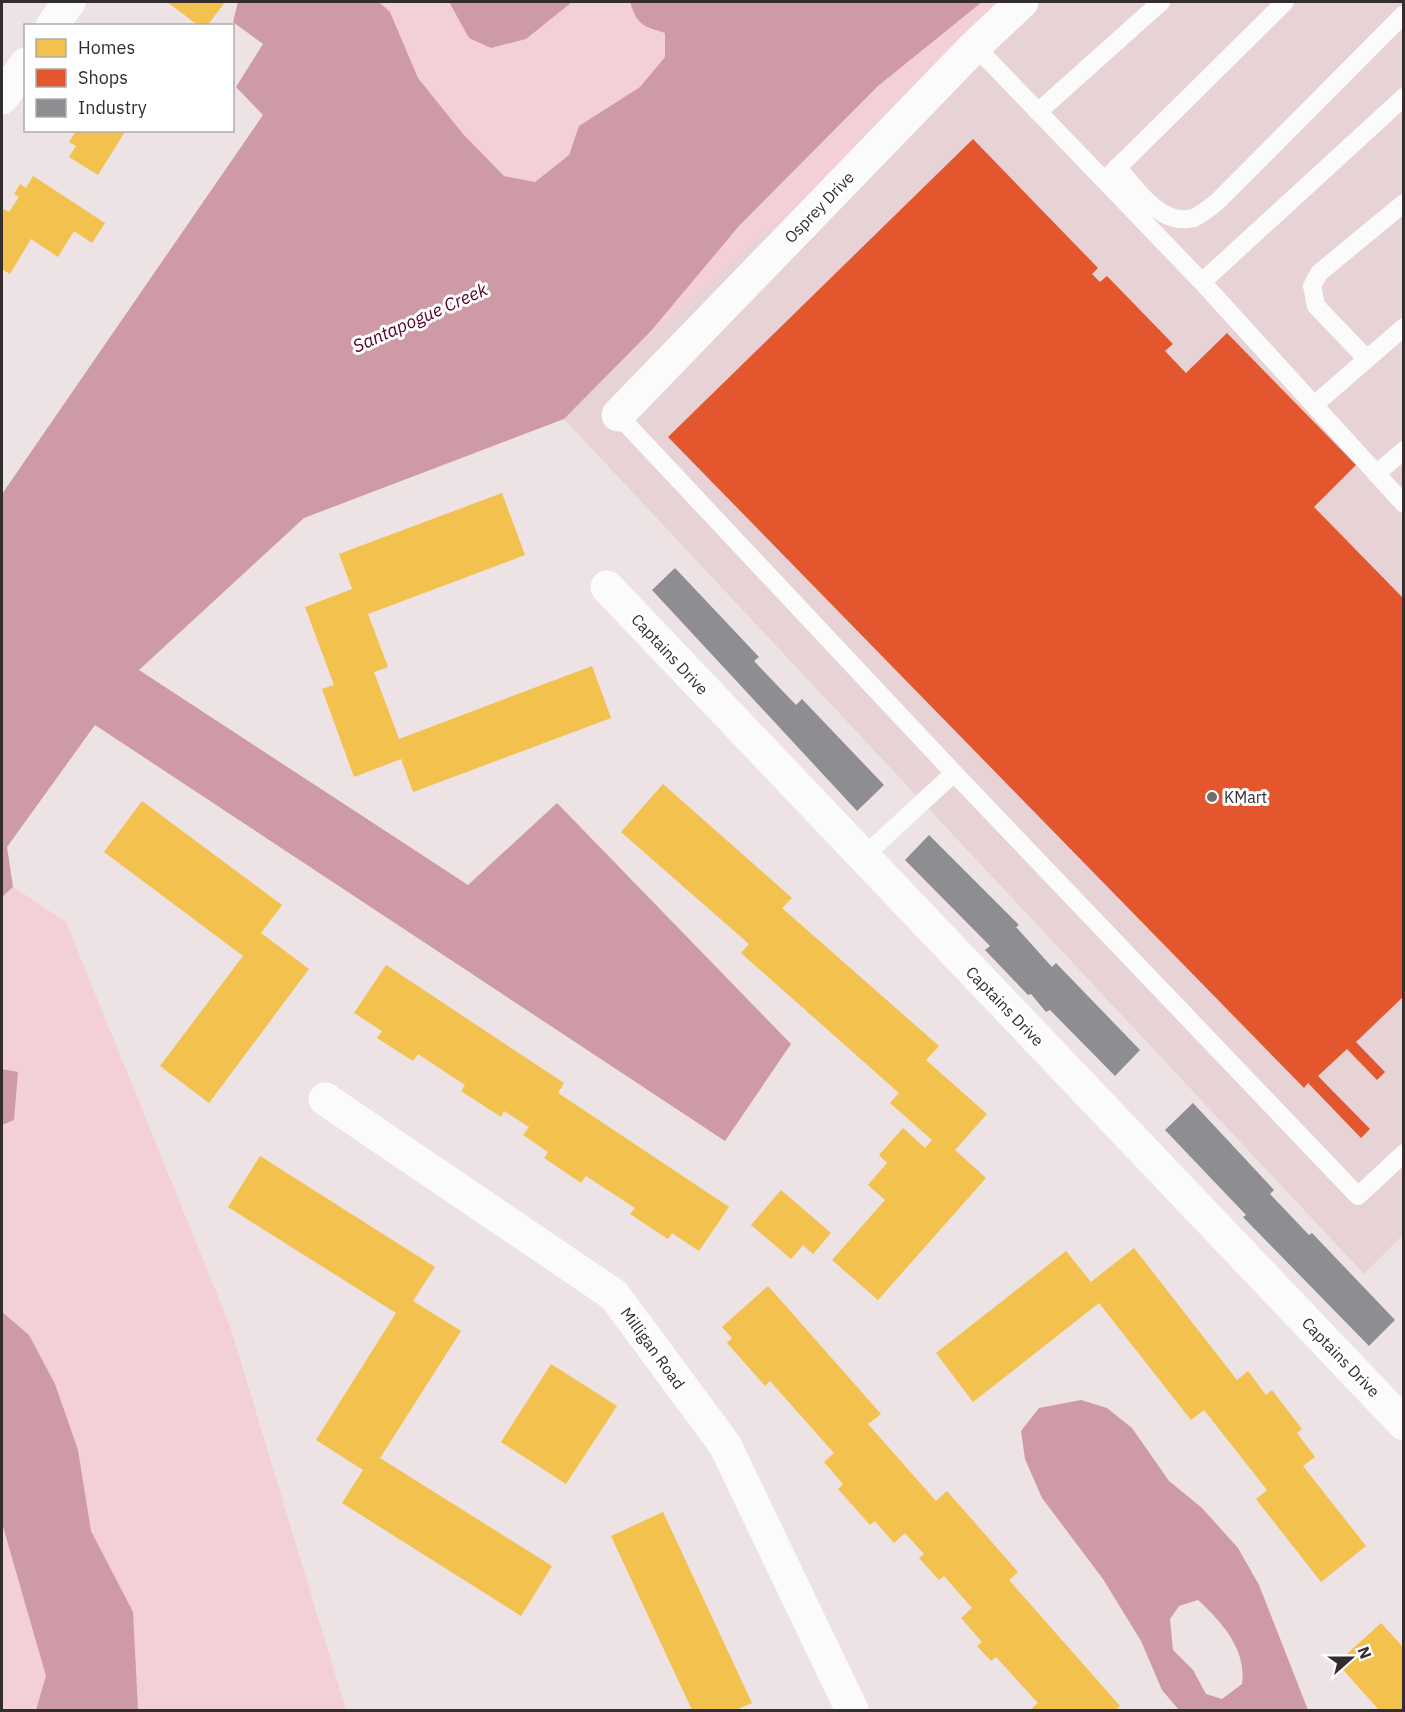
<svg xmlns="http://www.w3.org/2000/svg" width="1405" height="1712" font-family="'IBM Plex Sans',sans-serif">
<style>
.built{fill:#e7d3d6}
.green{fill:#f3d0d7}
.water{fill:#ce9aa5;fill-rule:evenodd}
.homes{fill:#f2c14e}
.shops{fill:#e4572e}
.industry{fill:#8d8d92}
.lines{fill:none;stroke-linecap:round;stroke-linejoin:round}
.service{stroke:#fcfbfb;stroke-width:18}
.minor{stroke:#fcfbfb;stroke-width:33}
.poi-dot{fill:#756c6e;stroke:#fff;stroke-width:2}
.labels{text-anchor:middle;stroke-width:6;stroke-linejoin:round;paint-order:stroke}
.street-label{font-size:16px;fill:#342d2e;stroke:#fff}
.poi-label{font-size:16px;fill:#342d2e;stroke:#fff;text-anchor:start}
.water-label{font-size:18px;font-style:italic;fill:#570023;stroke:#fff}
</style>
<rect width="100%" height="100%" fill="#ede2e4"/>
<path class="built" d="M 1005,2 L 1403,2 L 1403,1235 L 1364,1274 L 564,419 L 651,331 Z"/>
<path class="green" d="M 379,2 L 449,2 L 455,15 L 553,15 L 572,2 L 630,2 C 636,22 645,27 665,33 L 665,57 L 640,87 L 579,126 L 569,155 L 535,182 L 504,176 L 463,134 L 418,78 L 390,12 Z
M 982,2 L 1013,2 L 864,144 L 618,365 L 651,331 L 739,226 L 878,86 Z
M 13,887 L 66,922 L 230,1326 L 346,1710 L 2,1710 L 2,1125 L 14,1120 L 18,1072 L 2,1069 L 2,897 Z"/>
<path class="water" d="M 238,2 L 379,2 L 390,12 L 418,78 L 463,134 L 504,176 L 535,182 L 569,155 L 579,126 L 640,87 L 665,57 L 665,33 C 643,26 637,25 630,2 L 982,2 L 878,86 L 739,226 L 651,331 L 564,419 L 304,518 L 139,670 L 468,885 L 557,803 L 791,1044 L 725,1141 L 95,725 L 7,847 L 13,887 L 2,897 L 2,494 L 263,115 L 236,87 L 263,44 L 233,22 Z
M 449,2 L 572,2 L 526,39 L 491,48 L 469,38 Z
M 2,1069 L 18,1072 L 14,1120 L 2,1125 Z
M 2,1312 L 29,1335 L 55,1384 L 78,1450 L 91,1531 L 133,1612 L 138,1710 L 36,1710 L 46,1676 L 2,1523 Z
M 1081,1400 L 1107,1408 L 1132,1428 L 1169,1481 L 1202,1508 L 1238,1548 L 1259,1585 L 1308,1710 L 1179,1710 L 1162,1690 L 1141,1641 L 1103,1579 L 1042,1498 L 1025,1459 L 1021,1431 L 1039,1408 ZM 1198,1600 C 1222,1622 1247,1650 1242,1684 L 1222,1699 L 1206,1694 L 1193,1670 L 1173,1650 L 1170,1619 L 1179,1606 Z"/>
<path class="homes" d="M 167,2 L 225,2 L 207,26 L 199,26 Z
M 77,130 L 126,130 L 98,175 L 69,157 L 76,146 L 69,142 Z
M 33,176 L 105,223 L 92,243 L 74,231 L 58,257 L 31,239 L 10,274 L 2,269 L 2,212 L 4,209 L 9,212 L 19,197 L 14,194 L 20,184 L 26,188 Z
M 502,493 L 525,555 L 368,614 L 388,667 L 374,672 L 399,739 L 592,666 L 611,718 L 413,792 L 401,759 L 354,777 L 322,689 L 334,685 L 305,607 L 352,589 L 339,554 Z
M 663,784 L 792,898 L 782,908 L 939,1046 L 926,1060 L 987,1114 L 955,1150 L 986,1178 L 878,1300 L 832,1260 L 885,1200 L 868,1185 L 887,1163 L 879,1155 L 903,1128 L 925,1148 L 932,1140 L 890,1103 L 899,1093 L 741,953 L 749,944 L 621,832 Z
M 142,801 L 282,905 L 261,933 L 309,969 L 209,1103 L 160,1066 L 243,956 L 104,852 Z
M 386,965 L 564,1083 L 558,1093 L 729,1207 L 699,1251 L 672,1233 L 668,1239 L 630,1214 L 635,1208 L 586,1176 L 581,1183 L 544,1158 L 548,1152 L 523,1135 L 529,1127 L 504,1111 L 501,1117 L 461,1091 L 465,1085 L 418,1054 L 413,1061 L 377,1038 L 382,1031 L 354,1013 Z
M 260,1156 L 435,1267 L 413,1301 L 461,1331 L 380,1458 L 552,1566 L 521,1616 L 342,1503 L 363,1470 L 316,1440 L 396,1313 L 228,1207 Z
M 781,1190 L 831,1233 L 813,1254 L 803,1245 L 791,1259 L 751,1225 Z
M 1134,1248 L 1237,1380 L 1248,1371 L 1266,1395 L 1272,1390 L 1302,1429 L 1297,1433 L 1315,1457 L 1303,1466 L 1366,1546 L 1321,1582 L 1256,1499 L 1267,1490 L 1204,1410 L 1191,1420 L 1099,1303 L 973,1402 L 936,1353 L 1066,1251 L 1091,1282 Z
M 768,1286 L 881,1414 L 868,1424 L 936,1501 L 947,1491 L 1018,1572 L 1009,1580 L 1120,1706 L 1115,1710 L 1034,1710 L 1032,1708 L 1038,1703 L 996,1657 L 991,1661 L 977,1646 L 982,1642 L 961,1618 L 972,1608 L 944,1576 L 939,1580 L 919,1558 L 924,1554 L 905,1533 L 894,1543 L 875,1521 L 870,1525 L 838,1489 L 843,1484 L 824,1462 L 834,1453 L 770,1381 L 765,1386 L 727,1343 L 732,1338 L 722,1327 Z
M 551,1364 L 617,1406 L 566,1484 L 501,1442 Z
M 663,1512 L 752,1703 L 736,1710 L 692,1710 L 611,1536 Z
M 1381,1623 L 1404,1648 L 1404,1710 L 1379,1710 L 1337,1663 Z"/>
<path class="shops" d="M 973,139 L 1098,268 L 1092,274 L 1100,282 L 1107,276 L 1173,344 L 1165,351 L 1186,373 L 1227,333 L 1356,465 L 1314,507 L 1404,599 L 1404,996 L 1356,1042 L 1385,1072 L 1377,1080 L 1347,1049 L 1318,1076 L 1370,1129 L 1361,1138 L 1308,1083 L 1304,1088 L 668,437 Z"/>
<path class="industry" d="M 675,568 L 759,657 L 754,661 L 796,705 L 802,699 L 884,785 L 857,811 L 652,590 Z
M 929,835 L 1019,925 L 1016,927 L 1052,967 L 1056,963 L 1140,1050 L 1115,1076 L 1050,1010 L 1046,1012 L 1031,994 L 1028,995 L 985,950 L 990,946 L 905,860 Z
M 1193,1103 L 1274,1190 L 1270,1194 L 1309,1235 L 1312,1233 L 1395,1320 L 1369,1346 L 1243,1217 L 1246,1215 L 1165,1130 Z"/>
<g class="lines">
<path class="service" d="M 975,46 L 1202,282 L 1404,97
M 1038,112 L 1161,2
M 1117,167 C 1136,188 1160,227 1193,218 C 1201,215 1210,207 1217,202 L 1404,14
M 1110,175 L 1285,2
M 1202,282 L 1404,504
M 1367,359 L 1316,306 L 1312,286 L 1319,273 L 1404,203
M 1314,405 L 1404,327
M 618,415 L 954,773
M 1376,474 L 1404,450
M 863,857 L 954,773 L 1358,1196 L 1404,1153"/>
<path class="minor" d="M 52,26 L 69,2
M 2,98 L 26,64
M 618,415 L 975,46 L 1022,2
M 607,587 L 1404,1424
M 325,1099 L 614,1295 L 725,1445 L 852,1710"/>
</g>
<circle class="poi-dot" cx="1212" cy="797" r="6"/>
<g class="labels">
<g class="street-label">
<text transform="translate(819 207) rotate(-46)" y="6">Osprey Drive</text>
<text transform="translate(670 654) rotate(47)" y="6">Captains Drive</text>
<text transform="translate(1005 1006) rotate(46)" y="6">Captains Drive</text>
<text transform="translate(653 1348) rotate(54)" y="6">Milligan Road</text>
<text transform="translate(1341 1357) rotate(46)" y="6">Captains Drive</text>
</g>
<g class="poi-label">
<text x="1224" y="803">KMart</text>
</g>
<g class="water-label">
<text transform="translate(420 318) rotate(-24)" y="6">Santapogue Creek</text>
</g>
</g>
<rect width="1405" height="1712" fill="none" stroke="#342d2e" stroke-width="6"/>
<rect x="24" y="24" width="210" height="108" fill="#ffffff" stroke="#aeabab" stroke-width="1.5"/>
<rect x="36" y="39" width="30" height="18" fill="#f2c14e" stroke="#aeabab" stroke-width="1.5"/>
<text x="78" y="54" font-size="18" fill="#342d2e">Homes</text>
<rect x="36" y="69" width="30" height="18" fill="#e4572e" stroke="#aeabab" stroke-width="1.5"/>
<text x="78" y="84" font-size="18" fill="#342d2e">Shops</text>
<rect x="36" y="99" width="30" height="18" fill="#8d8d92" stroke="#aeabab" stroke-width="1.5"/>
<text x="78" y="114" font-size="18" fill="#342d2e">Industry</text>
<g transform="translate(1351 1658) rotate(69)" stroke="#ffffff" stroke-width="4.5" paint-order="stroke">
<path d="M0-4.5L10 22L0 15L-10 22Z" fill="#342d2e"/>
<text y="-9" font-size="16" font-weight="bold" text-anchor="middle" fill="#342d2e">N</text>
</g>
</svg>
